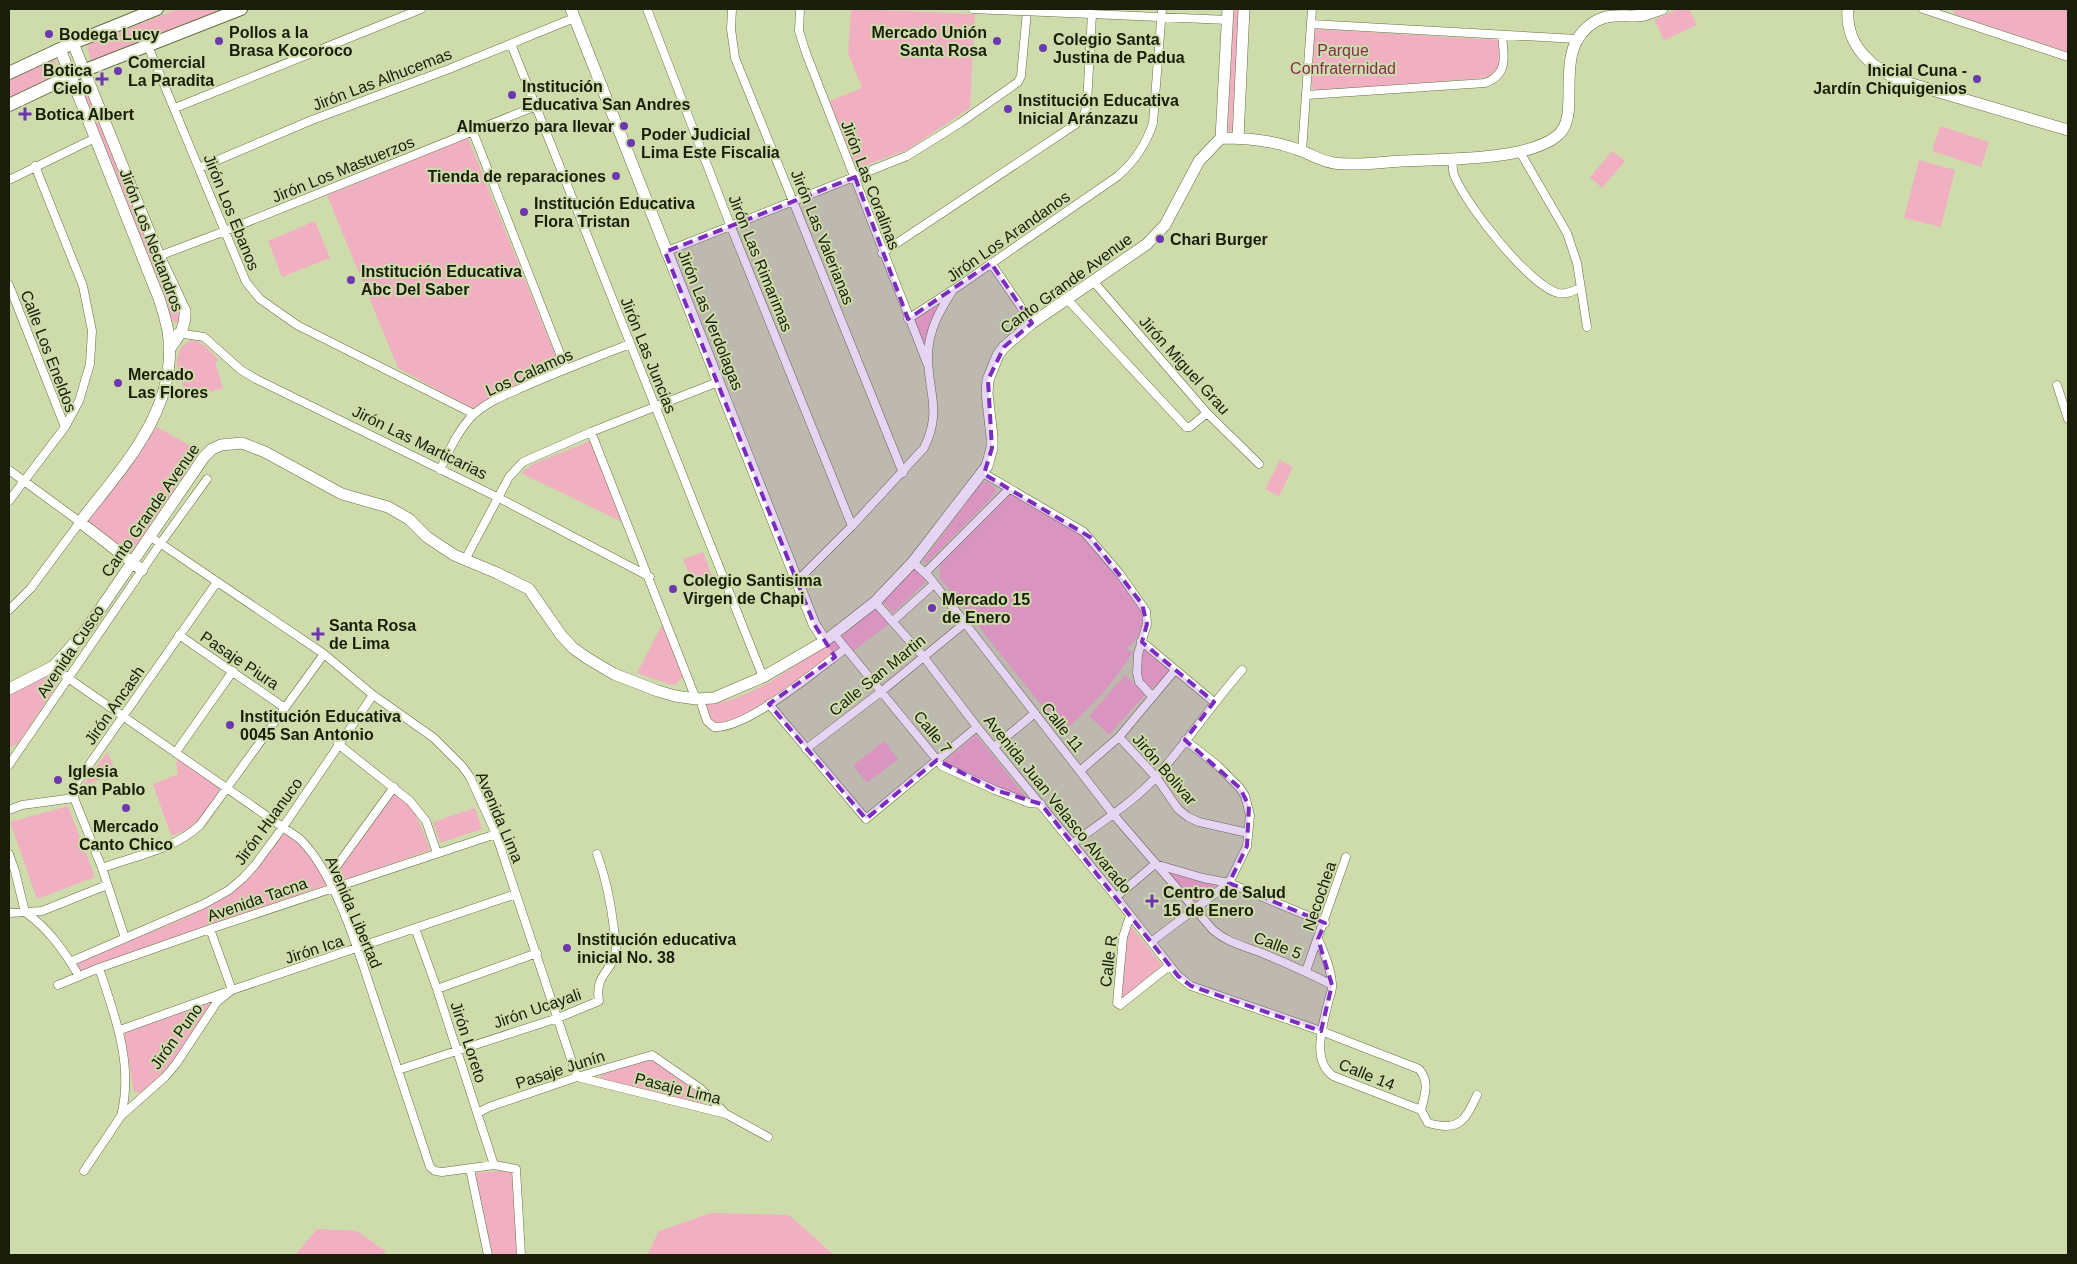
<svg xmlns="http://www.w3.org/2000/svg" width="2077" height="1264" font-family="Helvetica,sans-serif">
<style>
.green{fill:#f0b0c1}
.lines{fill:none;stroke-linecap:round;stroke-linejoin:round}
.street-casing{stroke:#647043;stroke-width:9}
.secondary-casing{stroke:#647043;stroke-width:12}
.primary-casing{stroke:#647043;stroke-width:14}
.street{stroke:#fff;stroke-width:8}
.secondary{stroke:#fff;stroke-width:11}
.primary{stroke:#fff;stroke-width:12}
.marked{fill:#7b2cbf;fill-opacity:0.2;stroke:#7b2cbf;stroke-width:4;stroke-dasharray:10 6;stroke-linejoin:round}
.poi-dot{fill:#6d37ae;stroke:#cedcab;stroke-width:2}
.labels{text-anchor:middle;stroke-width:4;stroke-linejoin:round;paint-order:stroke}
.poi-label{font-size:16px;font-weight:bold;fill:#191d0a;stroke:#cedcab;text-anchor:start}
.park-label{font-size:16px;fill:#872d4f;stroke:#cedcab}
.street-label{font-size:16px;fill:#191d0a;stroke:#cedcab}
</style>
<rect width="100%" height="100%" fill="#cedcab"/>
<path class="green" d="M 178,9 L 228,9 L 91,61 L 87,45 Z
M 851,9 L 975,14 L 970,108 L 907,150 L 855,169 L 829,101 L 862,88 L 848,53 Z
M 1232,9 L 1241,9 L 1234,130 L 1228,131 Z
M 1678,9 L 1689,9 L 1697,25 L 1664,40 L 1654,20 Z
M 1953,9 L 2068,9 L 2068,52 L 1961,18 L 1953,12 Z
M 1315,29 L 1498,40 C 1506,56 1500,73 1483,78 L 1315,91 L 1311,86 Z
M 49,59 L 55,60 L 57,76 L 9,99 L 9,78 Z
M 82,82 L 85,83 L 181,318 L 179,324 L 171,320 L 79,83 Z
M 1940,126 L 1989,142 L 1981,167 L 1932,151 Z
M 468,138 L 560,367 L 500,392 L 472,409 L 398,368 L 327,195 Z
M 1612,151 L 1625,161 L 1602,188 L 1590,177 Z
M 1919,160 L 1955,170 L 1941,227 L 1904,218 Z
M 315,221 L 330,258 L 282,277 L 268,241 Z
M 935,304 L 938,308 L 931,325 L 927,344 L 922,344 L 913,320 Z
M 192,340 C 203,341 211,352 219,360 L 215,362 L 223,388 L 187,399 L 179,373 L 184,371 L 177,373 C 177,359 176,346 192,340 Z
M 157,427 L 201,452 L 130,555 L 86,521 Z
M 590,441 L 624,523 L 521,473 L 533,464 Z
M 1280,460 L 1293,467 L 1279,496 L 1265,489 Z
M 982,482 L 989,482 L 996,489 L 995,494 L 927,563 L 923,561 Z
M 1008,495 C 1025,498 1065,520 1080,531 C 1086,536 1139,599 1142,605 C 1148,621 1139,640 1126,649 L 1133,652 C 1115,682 1089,709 1063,732 L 940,578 L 939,562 Z
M 703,552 L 714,581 L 695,589 L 683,559 Z
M 914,568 L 927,581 L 893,613 L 881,600 Z
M 875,608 L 889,624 L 853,651 L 840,638 Z
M 663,623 L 683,674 L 682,678 L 676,684 L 671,685 L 637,673 Z
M 832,641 L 836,642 L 839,646 L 838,649 C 813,668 744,724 715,724 L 709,717 L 705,704 C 745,705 799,662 832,641 Z
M 1144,647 L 1171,670 L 1162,681 L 1151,688 L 1141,682 L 1140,664 Z
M 50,675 L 56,676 L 57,685 L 18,744 L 9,747 L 9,694 Z
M 1125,675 L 1146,694 L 1109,735 L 1089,716 Z
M 976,735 L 1030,802 L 942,763 Z
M 884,741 L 898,759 L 867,783 L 853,765 Z
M 107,752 L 117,773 L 83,786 L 83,785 Z
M 180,758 L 222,786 C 208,809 198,829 171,836 L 153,784 L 178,774 L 176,762 Z
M 395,791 C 417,811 420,823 430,850 L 335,884 L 333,878 Z
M 68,806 L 95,877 L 37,899 L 10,822 Z
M 475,808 L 482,829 L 440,843 L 433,822 Z
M 283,832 C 302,845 319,862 326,885 L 76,973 L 72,964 L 183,919 L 218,901 L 232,891 Z
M 1171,870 L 1217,885 L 1193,904 L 1167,872 Z
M 1131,926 L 1162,965 L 1121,1000 L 1126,936 Z
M 210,1003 L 210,1008 C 190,1038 170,1069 141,1093 L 134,1092 L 124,1032 Z
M 654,1058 L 706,1096 L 701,1105 L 601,1079 L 601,1074 Z
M 498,1171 L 514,1172 L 518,1255 L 491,1255 L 474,1173 Z
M 711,1213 L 789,1215 L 834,1255 L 647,1255 L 659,1231 Z
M 317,1229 L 357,1231 L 384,1250 L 386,1255 L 295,1255 Z"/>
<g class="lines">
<defs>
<path id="street" d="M 647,9 L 731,227 L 852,526
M 732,9 L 731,29 L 735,58 L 903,473
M 800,9 L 799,31 L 806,53 L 927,363
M 973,9 L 1228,20
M 1923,9 L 2068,57
M 1311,24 L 1577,39
M 511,44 L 763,677
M 148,46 L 246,282 L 260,299 L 297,325 L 474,414
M 1307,95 L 1485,83 C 1509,74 1504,56 1502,35
M 175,108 L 421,9
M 473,132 L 566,369
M 1302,151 L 1312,9
M 1520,152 L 1567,233 L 1577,263 L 1587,327
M 1452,158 C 1453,164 1452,172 1455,177 C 1467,206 1529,285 1558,293 C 1566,295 1573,291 1580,288
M 199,168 L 312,120 L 449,69 L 574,18
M 9,180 L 95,138
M 665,252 L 907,156 L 960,123 L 1018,82 L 1021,76 L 1027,11
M 882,253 L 1076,124 C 1083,117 1086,113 1087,103 L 1092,14
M 159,256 L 225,231 L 536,106
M 991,263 L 1032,323
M 1093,281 L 1207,413 L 1259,464
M 9,285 L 65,427
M 1067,299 L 1186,427 L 1190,427 L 1207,413
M 908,319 L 951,291
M 177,333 L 204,337 L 241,370 L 256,379 L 499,498 L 650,577
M 2057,385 L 2068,419
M 591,432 L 696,699
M 9,470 L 80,522 L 31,588 L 9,610
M 440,470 C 449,451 458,430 473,415 C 489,400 511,393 530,384 C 563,370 596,357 630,344
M 983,473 L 1084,532 L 1120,574 L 1146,611 L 1147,624 L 1138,654 L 1137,673 L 1139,682 L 1152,696
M 9,501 L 65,427 L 79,401 L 90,364 L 92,331 L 83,286 L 35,166
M 151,537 L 324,654 L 373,695 L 434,738 L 462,766 L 470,777 L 496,834 L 577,1077 L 726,1114 L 768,1137
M 465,560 L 509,477 L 523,462 L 591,432 L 718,382
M 913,562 L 930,578 L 1113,814 L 1213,930 C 1228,943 1244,946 1262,953 C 1286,963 1309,973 1332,985
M 925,573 L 1009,489
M 798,580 L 852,526 L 924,448 C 943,410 927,390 928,354 C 929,329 940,310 953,290 L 1118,176 C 1135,161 1146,145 1153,123 L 1162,9
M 875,602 L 923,656 L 977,727 L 1116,897 L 1178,976 L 1191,986 L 1321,1031 L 1419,1069 C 1430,1082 1425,1094 1421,1110
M 893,621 L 934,584
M 834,634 L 942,766 L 995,790 L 1029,803 L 1041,804
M 179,635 L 285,708
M 1141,641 L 1214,702
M 54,666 L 68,678 L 300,839 C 337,876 359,954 376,1004 C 394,1059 412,1113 430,1167 L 435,1171 L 442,1172 L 494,1165 L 516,1169 L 521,1255
M 769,704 L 866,819 L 977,727
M 702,706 L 707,721 L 714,727 C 746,730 818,669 845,649
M 1119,737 L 1156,777 L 1178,809 L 1188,817 L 1199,822 L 1248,833
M 338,744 L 410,801 L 426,821 L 437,853
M 994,747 L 1035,713
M 806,749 L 882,691 L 965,623
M 176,752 L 233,671
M 9,765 L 160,544 L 207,479
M 1080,771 L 1119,737 L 1175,670
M 9,810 L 22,805 L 74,798
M 1073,843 C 1099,824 1136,800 1157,776 C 1187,742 1212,704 1242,670
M 9,854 L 15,871 L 25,912
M 102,868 C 135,856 175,849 200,825 L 324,654
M 328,878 L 394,787
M 1116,897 L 1155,864 L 1203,878 L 1229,883 L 1325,923
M 25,912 C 49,929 64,951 79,976
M 9,913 L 42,911 L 107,885
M 1130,916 L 1123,937 L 1117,1003 L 1120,1005 L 1169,966
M 415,928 L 437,989 L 494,1165
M 125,938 L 102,868 L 74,798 L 75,785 L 217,582
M 1318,939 C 1324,952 1331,970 1332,984 C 1333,990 1329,997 1328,1003 C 1323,1025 1311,1060 1333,1076 L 1421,1110 L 1428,1123 C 1459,1132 1465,1121 1477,1095
M 1151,942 L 1229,883 L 1247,846 L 1250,815 L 1245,796 L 1240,788 L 1218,766 L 1185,740
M 70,962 L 204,904 L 229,890 L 243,878 L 255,865 L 283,827 L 373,695
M 99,968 C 115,1016 134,1065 121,1116
M 1306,971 L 1346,857
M 58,985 L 99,968 L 210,929 L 496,834
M 437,989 L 537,953
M 120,1030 L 232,990 L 516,894
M 398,1070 L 558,1018 L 599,1001 C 594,973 614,972 616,948 C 617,942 614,935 614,929 C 611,904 606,878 597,854
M 478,1113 L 489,1107 L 577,1077 L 652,1055 L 701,1089 L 726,1114
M 470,1169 L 488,1255
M 84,1171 L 121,1116 L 165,1077 L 176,1064 L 217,1002 L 232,990 L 210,929"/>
<path id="secondary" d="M 571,9 L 814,624 L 825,641
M 1848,9 C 1845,46 1873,70 1905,82 L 2068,130
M 73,43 L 159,256 L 185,311 C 186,328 178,337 169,350
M 60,49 L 160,301 C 163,311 166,321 168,331 C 180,408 123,466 80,522 L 142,570
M 1221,138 L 1228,9
M 1238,138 L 1244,9
M 9,689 L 54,666 L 86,630 L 204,457 L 212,449 L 221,445 L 242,443 L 265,452 L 342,494 L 388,507 L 409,519 L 427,537 L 454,555 L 497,573 L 529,589 L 561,635 L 573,648 L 587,658 L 614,674 L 658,691 L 675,696 L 696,699 L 714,698 L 763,677 L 825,641 L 875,602 L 913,562 L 987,466 L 992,448 L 992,437 L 987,393 L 988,380 L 998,355 L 1004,347 L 1032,323 L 1147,244 L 1165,225 L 1199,161 L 1221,138 C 1246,138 1272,140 1296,149 C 1309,153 1320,161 1334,163 C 1356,166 1380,162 1402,161 C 1442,159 1526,161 1557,136 C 1585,114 1548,49 1596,21 C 1612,12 1627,18 1644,15 C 1650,13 1656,11 1662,9"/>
<path id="primary" d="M 9,73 L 73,43 L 157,9
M 9,105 L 70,76 L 241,9"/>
</defs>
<use href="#street" class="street-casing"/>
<use href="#secondary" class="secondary-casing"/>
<use href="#primary" class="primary-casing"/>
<use href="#street" class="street"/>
<use href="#secondary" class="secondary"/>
<use href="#primary" class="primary"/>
</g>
<path class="marked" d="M 855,177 L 908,319 L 991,263 L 1032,323 L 1004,347 L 988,380 L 992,448 L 984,474 L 1090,537 L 1142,604 L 1147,624 L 1142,642 L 1214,702 L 1185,740 L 1240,788 L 1249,806 L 1247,846 L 1229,883 L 1325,923 L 1318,939 L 1332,985 L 1321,1031 L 1191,986 L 1178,976 L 1041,804 L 995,790 L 937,760 L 866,819 L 769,704 L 835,657 L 814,624 L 665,252 Z"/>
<g class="poi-dot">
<circle cx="49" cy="34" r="5"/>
<circle cx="219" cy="41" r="5"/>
<circle cx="997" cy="41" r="5"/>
<circle cx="1043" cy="48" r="5"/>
<circle cx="118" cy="71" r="5"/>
<path d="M99.5 71.5h5v5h5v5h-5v5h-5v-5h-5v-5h5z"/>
<circle cx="1977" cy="79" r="5"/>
<circle cx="512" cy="95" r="5"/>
<circle cx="1008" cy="109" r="5"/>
<path d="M22.5 106.5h5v5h5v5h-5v5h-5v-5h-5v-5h5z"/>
<circle cx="624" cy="126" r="5"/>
<circle cx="631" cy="143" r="5"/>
<circle cx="616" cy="176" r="5"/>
<circle cx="524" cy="212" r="5"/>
<circle cx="1160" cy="239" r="5"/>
<circle cx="351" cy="280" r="5"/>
<circle cx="118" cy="383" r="5"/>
<circle cx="673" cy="589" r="5"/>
<circle cx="932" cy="608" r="5"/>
<path d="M315.5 626.5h5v5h5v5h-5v5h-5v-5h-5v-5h5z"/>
<circle cx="230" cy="725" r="5"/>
<circle cx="58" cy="780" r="5"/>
<circle cx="126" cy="808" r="5"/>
<path d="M1149.5 893.5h5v5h5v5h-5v5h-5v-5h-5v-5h5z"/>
<circle cx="567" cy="948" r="5"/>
</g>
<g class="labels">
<g class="poi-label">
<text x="229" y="38">Pollos a la<tspan x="229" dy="18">Brasa Kocoroco</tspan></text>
<text x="987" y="38" text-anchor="end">Mercado Unión<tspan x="987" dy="18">Santa Rosa</tspan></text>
<text x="59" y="40">Bodega Lucy</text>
<text x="1053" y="45">Colegio Santa<tspan x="1053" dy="18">Justina de Padua</tspan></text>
<text x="128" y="68">Comercial<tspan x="128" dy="18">La Paradita</tspan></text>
<text x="92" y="76" text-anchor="end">Botica<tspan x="92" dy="18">Cielo</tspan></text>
<text x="1967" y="76" text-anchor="end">Inicial Cuna -<tspan x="1967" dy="18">Jardín Chiquigenios</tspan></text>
<text x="522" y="92">Institución<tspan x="522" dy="18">Educativa San Andres</tspan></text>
<text x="1018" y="106">Institución Educativa<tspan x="1018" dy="18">Inicial Aránzazu</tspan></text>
<text x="35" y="120">Botica Albert</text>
<text x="614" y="132" text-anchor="end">Almuerzo para llevar</text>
<text x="641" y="140">Poder Judicial<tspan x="641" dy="18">Lima Este Fiscalia</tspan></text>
<text x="606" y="182" text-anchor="end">Tienda de reparaciones</text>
<text x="534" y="209">Institución Educativa<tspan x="534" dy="18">Flora Tristan</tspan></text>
<text x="1170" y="245">Chari Burger</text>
<text x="361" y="277">Institución Educativa<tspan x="361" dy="18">Abc Del Saber</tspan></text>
<text x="128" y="380">Mercado<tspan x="128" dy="18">Las Flores</tspan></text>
<text x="683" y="586">Colegio Santisima<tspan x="683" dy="18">Virgen de Chapi</tspan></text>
<text x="942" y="605">Mercado 15<tspan x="942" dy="18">de Enero</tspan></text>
<text x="329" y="631">Santa Rosa<tspan x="329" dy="18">de Lima</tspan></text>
<text x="240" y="722">Institución Educativa<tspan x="240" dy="18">0045 San Antonio</tspan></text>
<text x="68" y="777">Iglesia<tspan x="68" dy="18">San Pablo</tspan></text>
<text x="126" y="832" text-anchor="middle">Mercado<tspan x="126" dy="18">Canto Chico</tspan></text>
<text x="1163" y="898">Centro de Salud<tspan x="1163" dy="18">15 de Enero</tspan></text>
<text x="577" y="945">Institución educativa<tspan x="577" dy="18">inicial No. 38</tspan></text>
</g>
<g class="park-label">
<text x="1343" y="56">Parque<tspan x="1343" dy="18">Confraternidad</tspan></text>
</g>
<g class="street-label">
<text transform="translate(382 79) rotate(-21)" y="6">Jirón Las Alhucemas</text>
<text transform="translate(343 169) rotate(-22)" y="6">Jirón Los Mastuerzos</text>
<text transform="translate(871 185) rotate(69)" y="6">Jirón Las Coralinas</text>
<text transform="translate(232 212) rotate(68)" y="6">Jirón Los Ebanos</text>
<text transform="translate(1008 236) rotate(-35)" y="6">Jirón Los Arandanos</text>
<text transform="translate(823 237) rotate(68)" y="6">Jirón Las Valerianas</text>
<text transform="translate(152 240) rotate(69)" y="6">Jirón Los Nectandros</text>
<text transform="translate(761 263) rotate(68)" y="6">Jirón Las Rimarimas</text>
<text transform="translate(1066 283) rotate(-36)" y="6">Canto Grande Avenue</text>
<text transform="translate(711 320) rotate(68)" y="6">Jirón Las Verdolagas</text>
<text transform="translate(49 351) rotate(69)" y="6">Calle Los Eneldos</text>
<text transform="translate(649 355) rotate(68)" y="6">Jirón Las Juncias</text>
<text transform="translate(1185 365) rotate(48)" y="6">Jirón Miguel Grau</text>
<text transform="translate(529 372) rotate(-24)" y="6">Los Calamos</text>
<text transform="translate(420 442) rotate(26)" y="6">Jirón Las Marticarias</text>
<text transform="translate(150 510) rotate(-55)" y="6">Canto Grande Avenue</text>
<text transform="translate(70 651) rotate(-56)" y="6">Avenida Cusco</text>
<text transform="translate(240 660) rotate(34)" y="6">Pasaje Piura</text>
<text transform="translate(877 675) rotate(-39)" y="6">Calle San Martin</text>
<text transform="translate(114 705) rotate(-55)" y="6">Jirón Ancash</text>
<text transform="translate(1063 727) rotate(52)" y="6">Calle 11</text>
<text transform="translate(933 732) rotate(51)" y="6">Calle 7</text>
<text transform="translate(1165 769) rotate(49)" y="6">Jirón Bolivar</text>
<text transform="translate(1058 804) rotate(51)" y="6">Avenida Juan Velasco Alvarado</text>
<text transform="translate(500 817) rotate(67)" y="6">Avenida Lima</text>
<text transform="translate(268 821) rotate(-54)" y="6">Jirón Huanuco</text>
<text transform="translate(1319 896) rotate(-71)" y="6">Necochea</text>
<text transform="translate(257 899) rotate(-19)" y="6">Avenida Tacna</text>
<text transform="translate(354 912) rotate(67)" y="6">Avenida Libertad</text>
<text transform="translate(1278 945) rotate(21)" y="6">Calle 5</text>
<text transform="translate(314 949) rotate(-18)" y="6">Jirón Ica</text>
<text transform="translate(1108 961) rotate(-83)" y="6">Calle R</text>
<text transform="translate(537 1008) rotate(-19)" y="6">Jirón Ucayali</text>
<text transform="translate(176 1036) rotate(-54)" y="6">Jirón Puno</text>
<text transform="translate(469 1042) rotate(72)" y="6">Jirón Loreto</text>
<text transform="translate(560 1069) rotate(-18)" y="6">Pasaje Junín</text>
<text transform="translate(1367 1074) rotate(22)" y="6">Calle 14</text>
<text transform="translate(678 1088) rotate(14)" y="6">Pasaje Lima</text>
</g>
</g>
<rect width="2077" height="1264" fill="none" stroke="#191d0a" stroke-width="20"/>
</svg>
